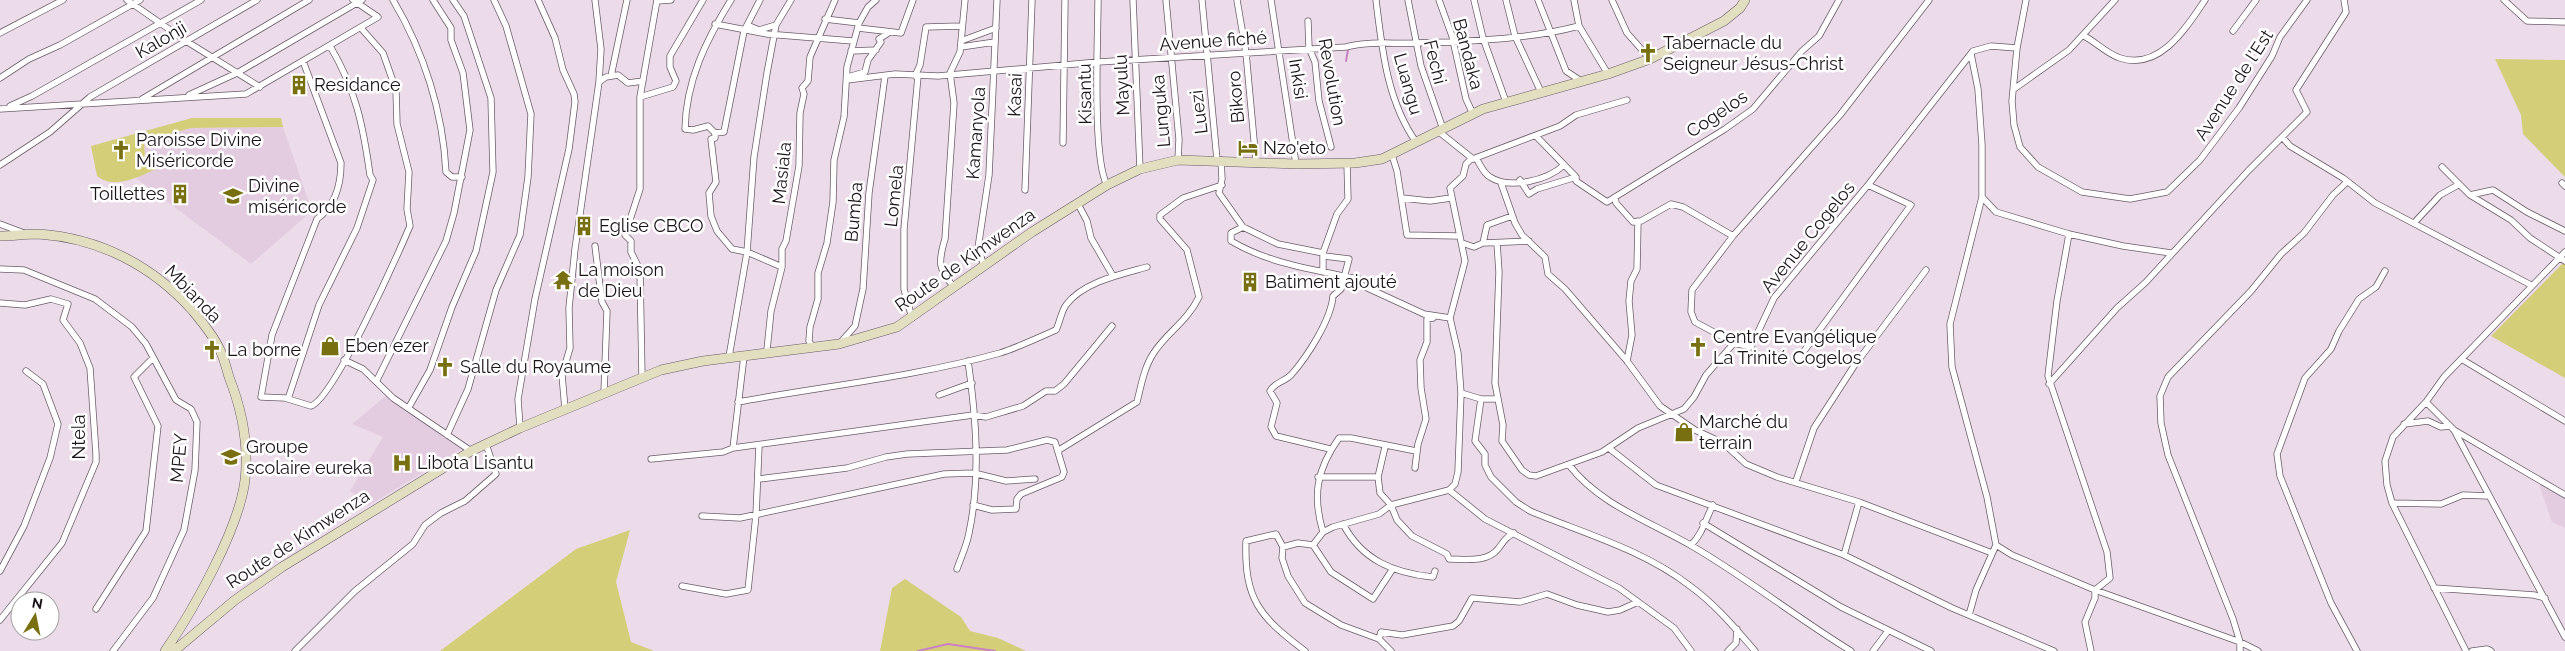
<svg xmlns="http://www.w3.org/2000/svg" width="2565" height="651" font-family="Raleway,sans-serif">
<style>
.built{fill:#e3cce0}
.green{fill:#d5ce79}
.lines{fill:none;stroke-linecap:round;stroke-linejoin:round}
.stream{stroke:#ca81c1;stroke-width:2}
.street-casing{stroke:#6a5c68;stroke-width:7}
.secondary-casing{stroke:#6a5c68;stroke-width:10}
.street{stroke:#fff;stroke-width:5.5}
.secondary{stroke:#e2dfc1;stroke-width:9}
.labels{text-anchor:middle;stroke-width:5;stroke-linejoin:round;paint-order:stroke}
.street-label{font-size:18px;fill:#1b151a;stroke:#fff}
.poi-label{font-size:18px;fill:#1b151a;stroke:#fff;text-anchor:start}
</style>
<rect width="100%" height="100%" fill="#ecdcea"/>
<path class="built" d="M 283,127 L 312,211 L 251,264 L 134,177 L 158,168 L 145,161 L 144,141 L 191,128 Z
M 387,395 L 463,448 L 368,506 L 350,491 L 383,437 L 352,424 Z
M 2539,485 L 2565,499 L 2565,528 L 2552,522 Z"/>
<path class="green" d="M 2495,59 L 2565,60 L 2565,177 L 2523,134 L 2521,115 Z
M 192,118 L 281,118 L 283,127 L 191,128 L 144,141 L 145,162 L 159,168 C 141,175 115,191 97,176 L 91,146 Z
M 2563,263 L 2565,264 L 2565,378 L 2491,336 Z
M 630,530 L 616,582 L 631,642 L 654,651 L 440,651 L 576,549 Z
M 905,579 L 961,617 L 970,631 L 998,638 L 1026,651 L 880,651 L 892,588 Z"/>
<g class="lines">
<path class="stream" d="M 1346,61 L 1348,50
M 918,651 L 948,644 L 995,651"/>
<defs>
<path id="street" d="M 127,0 L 186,41 L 260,87
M 393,0 C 424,52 443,112 446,172 L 452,177 L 462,177
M 760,0 L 744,31 L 724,132 L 715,133 L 715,138 L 711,139 L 716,182 L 709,193 L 711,216 L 717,231 L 732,249 L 747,252 L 782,267
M 1098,0 C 1098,38 1092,158 1107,185
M 1133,0 L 1140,169
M 1166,0 L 1179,139 L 1178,160
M 1202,0 L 1217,160
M 1237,0 L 1246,53 L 1256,162
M 1271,0 L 1296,164
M 1376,0 C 1382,49 1387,101 1416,142
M 1408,0 L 1421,66 L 1443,129
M 1439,0 L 1452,36 L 1466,99 L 1473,114
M 1474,0 L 1483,38 L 1506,102
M 1506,0 L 1515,36 L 1541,92
M 1538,0 L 1566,71 L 1581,81
M 1574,0 L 1579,26 L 1608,74
M 1612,0 L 1627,33 L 1650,59
M 1929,0 L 1840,115 L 1733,236 L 1692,290 L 1691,312 L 1695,322 L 1734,343 L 1751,347 L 1774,298 L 1868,185 L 1973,51 L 1991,46 L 2017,48
M 2026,0 L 2017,48 L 2012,101 L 2014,125 L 2020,147 L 2038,167 L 2082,192 L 2130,199 L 2167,192 L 2200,160 L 2239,108 L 2272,56 L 2280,37 L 2307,0
M 2504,0 L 2527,21 L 2565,22
M 657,1 L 671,0
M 825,19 L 859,23
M 1308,21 L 1309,48 L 1315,62 L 1319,101 L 1331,147
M 715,24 L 767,34 L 853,41
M 747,25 L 759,30 L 776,25
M 858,28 L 901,33 L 913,0
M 2233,31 L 2256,0
M 0,33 L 63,0
M 2084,36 C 2096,42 2107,54 2120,58 C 2160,71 2186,28 2205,0
M 961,41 L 996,28
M 961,47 L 995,42
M 851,51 L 876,50
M 303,61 L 341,163 C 341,185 335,206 317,219 L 272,335 L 261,397 L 285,398 L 311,406 C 334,398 398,254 410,226 L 407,209 L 409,172 L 397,124 L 396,90 L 383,53 L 361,28
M 611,76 L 627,0
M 915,76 L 920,65 L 926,27 L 961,26
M 848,77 L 865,72 L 868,60 L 881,42 L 879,39 L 890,32
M 0,78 L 29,59 L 60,45 L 140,0
M 847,80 L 895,74 L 938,76 L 1098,62 L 1346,47 C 1368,41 1392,44 1415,43 C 1469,41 1526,40 1579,26
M 599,82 L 606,77 L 618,75 L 628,83 L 643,81
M 2014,89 L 2069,50 L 2115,0
M 189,95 L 237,73 L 362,0
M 640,97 L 673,87 L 676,81 L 670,67 L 670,56 L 703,0
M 142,99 L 309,0
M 1627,100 L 1576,115 L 1560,126 L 1470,160 L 1466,164 L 1463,176 L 1450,188 L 1465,261 L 1450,318 L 1458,353 L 1461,393 L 1458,472 L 1455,484 L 1449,490 L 1485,519 L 1619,588 L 1674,628 L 1691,651
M 10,106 L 32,96 L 201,0
M 0,109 L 246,94 L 378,17 L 353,0
M 1438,131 L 1473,159
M 715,133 L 708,126 L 693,130 L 685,129 C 686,81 706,40 731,0
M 1536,136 L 1576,177 L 1576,181 L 1607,202 L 1725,129 L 1753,109 L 1802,51 L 1819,36 L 1839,0
M 2283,138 L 2290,146 L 2343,178 L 2375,203 L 2531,285
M 1063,143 L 1065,0
M 1392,155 L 1397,171 L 1407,235 L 1459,236
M 1476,158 C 1480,164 1483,173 1490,177 C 1510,190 1548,180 1564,165
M 1221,160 L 1222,179 L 1219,193 L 1243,227 L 1278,244 L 1323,253
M 0,165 L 50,132 L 90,97 L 257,0
M 2442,167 L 2470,195 L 2511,220 L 2530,238 L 2565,261
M 1520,180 L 1529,194 L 1537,189 L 1576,177
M 1501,183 L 1515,223 L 1522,235 L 1545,257 L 1548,274 L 1565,289 L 1627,361 L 1660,406 L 1695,430 L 1723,443 L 1746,464 L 1777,477 L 1859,502 L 1992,553
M 2562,183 L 2565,186
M 1025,190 L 1032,0
M 2470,195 L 2493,190 L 2527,212 L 2565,231
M 1615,197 L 1616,203 L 1633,222 L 1641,221 L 1671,204 L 1683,207 L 1733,236
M 1982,197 L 1996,212 L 2069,234 L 2123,246 L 2171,253
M 1402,198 L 1430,201 L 1451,198
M 1078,204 L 1087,221 L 1091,238 L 1113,276
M 2414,223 L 2440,195 L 2458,185
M 0,224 L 24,233
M 1243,227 L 1231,233 L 1231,241 C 1270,264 1315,270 1359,279 L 1361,285 L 1424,314 L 1450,318
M 2069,234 L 2057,301 L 2048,376 L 2107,552 L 2110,578 L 2095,590 L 2095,598 L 2085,622 L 2091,651
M 1462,243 L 1474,247 L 1483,243 L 1529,241
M 1483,243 L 1487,225 L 1512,216
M 1497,243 L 1499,272 L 1495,383 L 1503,425 L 1502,441 L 1522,470 L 1529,475 L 1536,476 L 1602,452 L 1638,428 L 1684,409 L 1694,397 L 1706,375 L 1734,343
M 595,246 L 602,302 L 607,311 L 604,393
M 1324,256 L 1349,259 L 1341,289 L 1333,296 C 1331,320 1307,357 1291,375 C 1284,382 1275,382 1270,391 L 1277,403 L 1271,427 L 1276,436 L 1330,449
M 984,266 L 978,248 L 989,175 L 997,0
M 0,269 L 24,270 L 95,299 L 132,327 L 146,344 L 176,400 L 191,409 L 197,422 L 195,470 L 184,530 L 153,598 L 113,651
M 1319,271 L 1323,270 L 1323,253 L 1337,214 L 1348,199 L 1347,163
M 954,287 C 938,269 938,262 945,239 L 954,103 L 950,73 L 960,52 L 965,0
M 0,303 L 25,305 L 51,299 L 68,304 L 63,320 L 80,343 L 90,368 L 96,454 L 96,462 L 62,543 L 0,620
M 912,318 L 904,289 L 904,229 L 918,76
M 840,343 L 855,326 L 863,289 L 869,193 L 885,76
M 813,348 L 809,341 L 810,327 L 818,299 L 818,273 L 827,243 L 833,202 L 834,160 L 844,117 L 847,67 L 859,23 L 868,7 L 876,0
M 770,353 L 767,350 L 771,311 L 782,267 L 782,249 L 786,241 L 799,166 L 800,113 L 804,94 L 802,88 L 808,81 L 810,57 L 835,0
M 729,357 L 747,252 L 754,157 L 767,73 L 776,25 L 791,0
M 344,360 L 363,369 L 393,398 L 471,451
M 2463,360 L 2565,421
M 1627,361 L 1632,335 L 1629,301 L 1631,281 L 1637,269 L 1638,221
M 1796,362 L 1911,205 L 1868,185
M 642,378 L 640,270 L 631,252 L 631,241 L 625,235 L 640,189 L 640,97 L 657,0
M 377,380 L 446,241 L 454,213 L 470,130 L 463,73 L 451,40 L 451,28 L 433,0
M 2049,384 L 2117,308 L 2146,282 L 2248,171 L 2307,112 L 2296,90 L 2346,12 L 2344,0
M 1461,393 L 1481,399 L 1497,399
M 939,395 L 972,383
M 288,399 L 319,305 L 357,228 L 373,180 L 370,175 C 363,125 356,90 330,46
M 1481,399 L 1475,441 L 1485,454 L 1485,465 L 1491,477 L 1516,502 L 1530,511 C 1583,533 1644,550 1690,586 C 1715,604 1735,628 1755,651
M 738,402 C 825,386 914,377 1000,353 C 1019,347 1037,338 1056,330 C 1060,322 1061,312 1066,305 C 1083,282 1122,274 1147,267
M 2426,402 L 2454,430 L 2565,495
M 409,407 L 430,370 L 452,307 L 476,251 L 493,172 L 491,98 L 464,16 L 453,0
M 565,409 L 562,375 L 570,348 L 569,308 L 575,249 L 599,82 L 601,49 L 595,0
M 2404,424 L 2428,421 L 2441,427 L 2449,426
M 520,428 L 518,399 L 535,299 L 569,149 L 575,102 L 574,94 L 563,70 L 555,38 L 538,0
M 2454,430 L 2565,637
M 447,435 L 468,389 L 496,290 L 520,235 L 528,177 L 531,114 L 506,26 L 494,0
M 1385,447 L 1378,477 L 1380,493 L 1391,505 L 1397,520 L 1412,536 L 1447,554 L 1449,559 C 1464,559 1487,563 1498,549 C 1504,541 1505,538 1514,533
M 733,448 L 744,356
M 1610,449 L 1656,485 L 1844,555 L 1952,608 L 2054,651
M 1059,450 L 1137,402 C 1141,386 1144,368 1153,354 C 1166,333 1187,322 1199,297 L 1187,250 L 1160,219 L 1160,215 L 1183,198 L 1222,185
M 651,459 L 723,452 L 733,448 L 973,415 L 986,417 L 1023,406 L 1046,391 L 1055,391 L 1064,384 L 1112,326
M 1569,465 C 1600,505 1649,521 1692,546 C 1747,578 1797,618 1851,651
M 1415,468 L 1418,444 L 1426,419 L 1421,388 L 1420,360 L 1427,342 L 1427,319 L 1433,318
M 1318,477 L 1378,477
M 759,479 L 847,468 L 886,457 L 907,454 L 1007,450 L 1047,440 L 1055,442 L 1064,472 L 1062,477 L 1021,494 L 1017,499 L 1016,509 L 992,510 L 973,505
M 1796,481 L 1814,428 L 1854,366 L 1926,270
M 2392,503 L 2441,504 L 2463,495 L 2489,496
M 702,516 L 740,518 L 944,474 L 974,473 L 1006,481 L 1035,479
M 1703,523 L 1841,607 L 1931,651
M 1343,524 C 1362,560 1393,573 1433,577 L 1435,571
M 1323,532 C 1312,495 1317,469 1339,438 L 1351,438 L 1416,451
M 1313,545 L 1331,572 L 1373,599 L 1392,570
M 1691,545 C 1703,533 1705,520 1713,505
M 1996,545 L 2012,555 L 2095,590 L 2240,642 L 2258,651
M 1283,547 L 1282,558 L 1288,576 L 1305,603 L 1341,625 L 1379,639 L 1391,651
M 1844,555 L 1859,502
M 957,569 C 961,557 967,545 969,533 C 981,477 976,417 968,361
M 0,571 L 24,526 L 50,458 L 58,424 L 43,384 L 26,371
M 682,586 L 726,594 L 748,590 L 756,515 L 759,446
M 2434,588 L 2534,595 L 2545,598
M 96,609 L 146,531 L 158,426 L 134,377 L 153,358
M 1969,615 L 1976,590 L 1996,545 L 1987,497 L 1952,367 L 1950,324 L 1982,197 L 1982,145 L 1978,89 L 1971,54
M 1379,639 L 1381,632 L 1402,635 L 1453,626 L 1459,621 L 1472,598 L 1520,602 L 1547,594 L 1577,605 L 1608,612 L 1620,610 L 1638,602
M 295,651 L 355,591 L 413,544 L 425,525 L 441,513 L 465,501 L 496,474 L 486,444
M 1305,651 C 1260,617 1244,600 1246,541 L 1276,534 L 1283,547 L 1298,543 L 1313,545 L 1323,532 L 1333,527 L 1379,514 L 1391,505 L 1449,490
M 1728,651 L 1736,643 L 1737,629
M 1873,651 L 1888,631
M 2240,651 L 2240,642 L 2233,619 L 2168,455 L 2161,423 L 2160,396 L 2168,377 L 2251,291 L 2281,254 L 2304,233 L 2333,195 L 2347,182
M 2357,651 L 2331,603 L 2280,476 L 2277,454 L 2305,378 L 2331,349 L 2339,331 L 2359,299 L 2376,287 L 2385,271
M 2466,651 L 2392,503 L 2387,485 L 2385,461 L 2393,437 L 2426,402 L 2444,377 L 2565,252
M 2472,651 L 2487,649 L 2491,651"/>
<path id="secondary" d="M 0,236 C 13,236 25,234 38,234 C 99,238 152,265 193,311 C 202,322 213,335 219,348 C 224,357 226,367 229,377 C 242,410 249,445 245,480 C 239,529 193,611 165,651
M 174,651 L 235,600 L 282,567 L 471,451 L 520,428 L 661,370 L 703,361 L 839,344 L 897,327 L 1032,232 L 1107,185 L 1140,169 L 1178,160 L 1296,164 L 1355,163 L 1382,159 L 1483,109 L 1608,74 L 1650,59 L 1724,21 L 1740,8 L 1745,0"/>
</defs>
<use href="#street" class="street-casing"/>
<use href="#secondary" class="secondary-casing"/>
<use href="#street" class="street"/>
<use href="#secondary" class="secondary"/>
</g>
<defs>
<symbol id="church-bare" viewBox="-9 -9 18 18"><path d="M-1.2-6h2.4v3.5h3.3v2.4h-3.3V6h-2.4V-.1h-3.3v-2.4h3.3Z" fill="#787010" stroke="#fff" stroke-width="2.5" paint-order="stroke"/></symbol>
<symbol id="building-bare" viewBox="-9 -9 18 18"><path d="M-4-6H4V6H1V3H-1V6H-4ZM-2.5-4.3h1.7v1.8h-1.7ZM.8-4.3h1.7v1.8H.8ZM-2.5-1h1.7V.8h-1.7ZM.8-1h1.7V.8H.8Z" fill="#787010" stroke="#fff" stroke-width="2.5" paint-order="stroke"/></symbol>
<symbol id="hotel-bare" viewBox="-9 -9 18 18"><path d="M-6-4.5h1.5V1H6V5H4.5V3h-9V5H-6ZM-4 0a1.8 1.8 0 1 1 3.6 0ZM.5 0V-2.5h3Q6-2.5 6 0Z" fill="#787010" stroke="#fff" stroke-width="2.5" paint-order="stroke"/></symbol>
<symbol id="school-bare" viewBox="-9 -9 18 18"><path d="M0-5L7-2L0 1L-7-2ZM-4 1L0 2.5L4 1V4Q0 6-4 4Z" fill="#787010" stroke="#fff" stroke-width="2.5" paint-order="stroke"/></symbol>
<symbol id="temple-bare" viewBox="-9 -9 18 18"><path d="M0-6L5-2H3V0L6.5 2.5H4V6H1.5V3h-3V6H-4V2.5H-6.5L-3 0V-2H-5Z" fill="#787010" stroke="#fff" stroke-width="2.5" paint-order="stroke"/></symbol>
<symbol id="shop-bare" viewBox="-9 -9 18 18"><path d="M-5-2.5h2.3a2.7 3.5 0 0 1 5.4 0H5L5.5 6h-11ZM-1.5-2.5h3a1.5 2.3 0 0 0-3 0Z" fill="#787010" stroke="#fff" stroke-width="2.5" paint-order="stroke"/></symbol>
<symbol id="hospital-bare" viewBox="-9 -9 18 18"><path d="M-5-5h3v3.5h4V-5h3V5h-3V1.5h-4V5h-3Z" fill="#787010" stroke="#fff" stroke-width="2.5" paint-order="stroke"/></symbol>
</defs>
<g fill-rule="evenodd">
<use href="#church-bare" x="1634" y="39" width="28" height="28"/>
<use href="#building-bare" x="285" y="71" width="28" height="28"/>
<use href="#hotel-bare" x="1234" y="134" width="28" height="28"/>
<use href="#church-bare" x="107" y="136" width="28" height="28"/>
<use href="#building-bare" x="166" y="180" width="28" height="28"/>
<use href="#school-bare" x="219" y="182" width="28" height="28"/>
<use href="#building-bare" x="570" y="212" width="28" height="28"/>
<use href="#temple-bare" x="549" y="266" width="28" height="28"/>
<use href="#building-bare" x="1236" y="268" width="28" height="28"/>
<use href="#shop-bare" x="316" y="332" width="28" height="28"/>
<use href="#church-bare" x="1684" y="333" width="28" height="28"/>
<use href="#church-bare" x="198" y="336" width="28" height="28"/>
<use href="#church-bare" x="431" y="353" width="28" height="28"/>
<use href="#shop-bare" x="1670" y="418" width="28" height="28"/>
<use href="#school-bare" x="217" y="443" width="28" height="28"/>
<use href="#hospital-bare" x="388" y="449" width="28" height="28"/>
</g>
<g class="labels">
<g class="street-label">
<text transform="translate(161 40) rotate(-30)" y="6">Kalonji</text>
<text transform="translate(1213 41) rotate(-4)" y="6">Avenue fiché</text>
<text transform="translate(1468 54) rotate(75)" y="6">Bandaka</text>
<text transform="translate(1435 62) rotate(76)" y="6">Fechi</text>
<text transform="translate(1298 79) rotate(81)" y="6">Inkisi</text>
<text transform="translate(1332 82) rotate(80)" y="6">Revolution</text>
<text transform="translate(1408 84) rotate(74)" y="6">Luangu</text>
<text transform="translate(1122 85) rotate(-93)" y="6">Mayulu</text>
<text transform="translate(2234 85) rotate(-57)" y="6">Avenue de l'Est</text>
<text transform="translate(1085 94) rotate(-91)" y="6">Kisantu</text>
<text transform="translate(1015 95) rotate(-88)" y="6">Kasai</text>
<text transform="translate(1236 97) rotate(-95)" y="6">Bikoro</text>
<text transform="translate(1161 111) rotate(-95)" y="6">Lunguka</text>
<text transform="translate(1199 112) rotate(-97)" y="6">Luezi</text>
<text transform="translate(1717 114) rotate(-34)" y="6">Cogelos</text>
<text transform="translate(976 133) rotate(-86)" y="6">Kamanyola</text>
<text transform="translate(782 173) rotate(-84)" y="6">Masiala</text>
<text transform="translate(894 196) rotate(-84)" y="6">Lomela</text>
<text transform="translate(854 212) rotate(-85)" y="6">Bumba</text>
<text transform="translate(1808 237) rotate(-51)" y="6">Avenue Cogelos</text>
<text transform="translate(965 260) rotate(-35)" y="6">Route de Kimwenza</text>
<text transform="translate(193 294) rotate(46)" y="6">Mbianda</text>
<text transform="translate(79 437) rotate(-90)" y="6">Ntela</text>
<text transform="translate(179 458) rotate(-85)" y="6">MPEY</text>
<text transform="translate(298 539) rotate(-33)" y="6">Route de Kimwenza</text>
</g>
<g class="poi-label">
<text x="1663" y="49">Tabernacle du<tspan x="1663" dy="21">Seigneur Jésus-Christ</tspan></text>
<text x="314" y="91">Residance</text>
<text x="136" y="146">Paroisse Divine<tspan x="136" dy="21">Miséricorde</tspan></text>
<text x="1263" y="154">Nzo'eto</text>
<text x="248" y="192">Divine<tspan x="248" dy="21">miséricorde</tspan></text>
<text x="165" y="200" text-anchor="end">Toillettes</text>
<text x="599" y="232">Eglise CBCO</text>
<text x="578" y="276">La moison<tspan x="578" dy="21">de Dieu</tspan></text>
<text x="1265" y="288">Batiment ajouté</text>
<text x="1713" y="343">Centre Evangélique<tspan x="1713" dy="21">La Trinité Cogelos</tspan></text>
<text x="345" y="352">Eben ezer</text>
<text x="227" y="356">La borne</text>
<text x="460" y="373">Salle du Royaume</text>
<text x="1699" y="428">Marché du<tspan x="1699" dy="21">terrain</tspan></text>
<text x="246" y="453">Groupe<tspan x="246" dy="21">scolaire eureka</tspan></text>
<text x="417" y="469">Libota Lisantu</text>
</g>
</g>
<g transform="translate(35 616) rotate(10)"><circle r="24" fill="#ffffff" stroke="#a4a1a3"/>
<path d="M0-4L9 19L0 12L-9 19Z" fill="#787010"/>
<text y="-8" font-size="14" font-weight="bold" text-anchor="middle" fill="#1b151a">N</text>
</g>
</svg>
